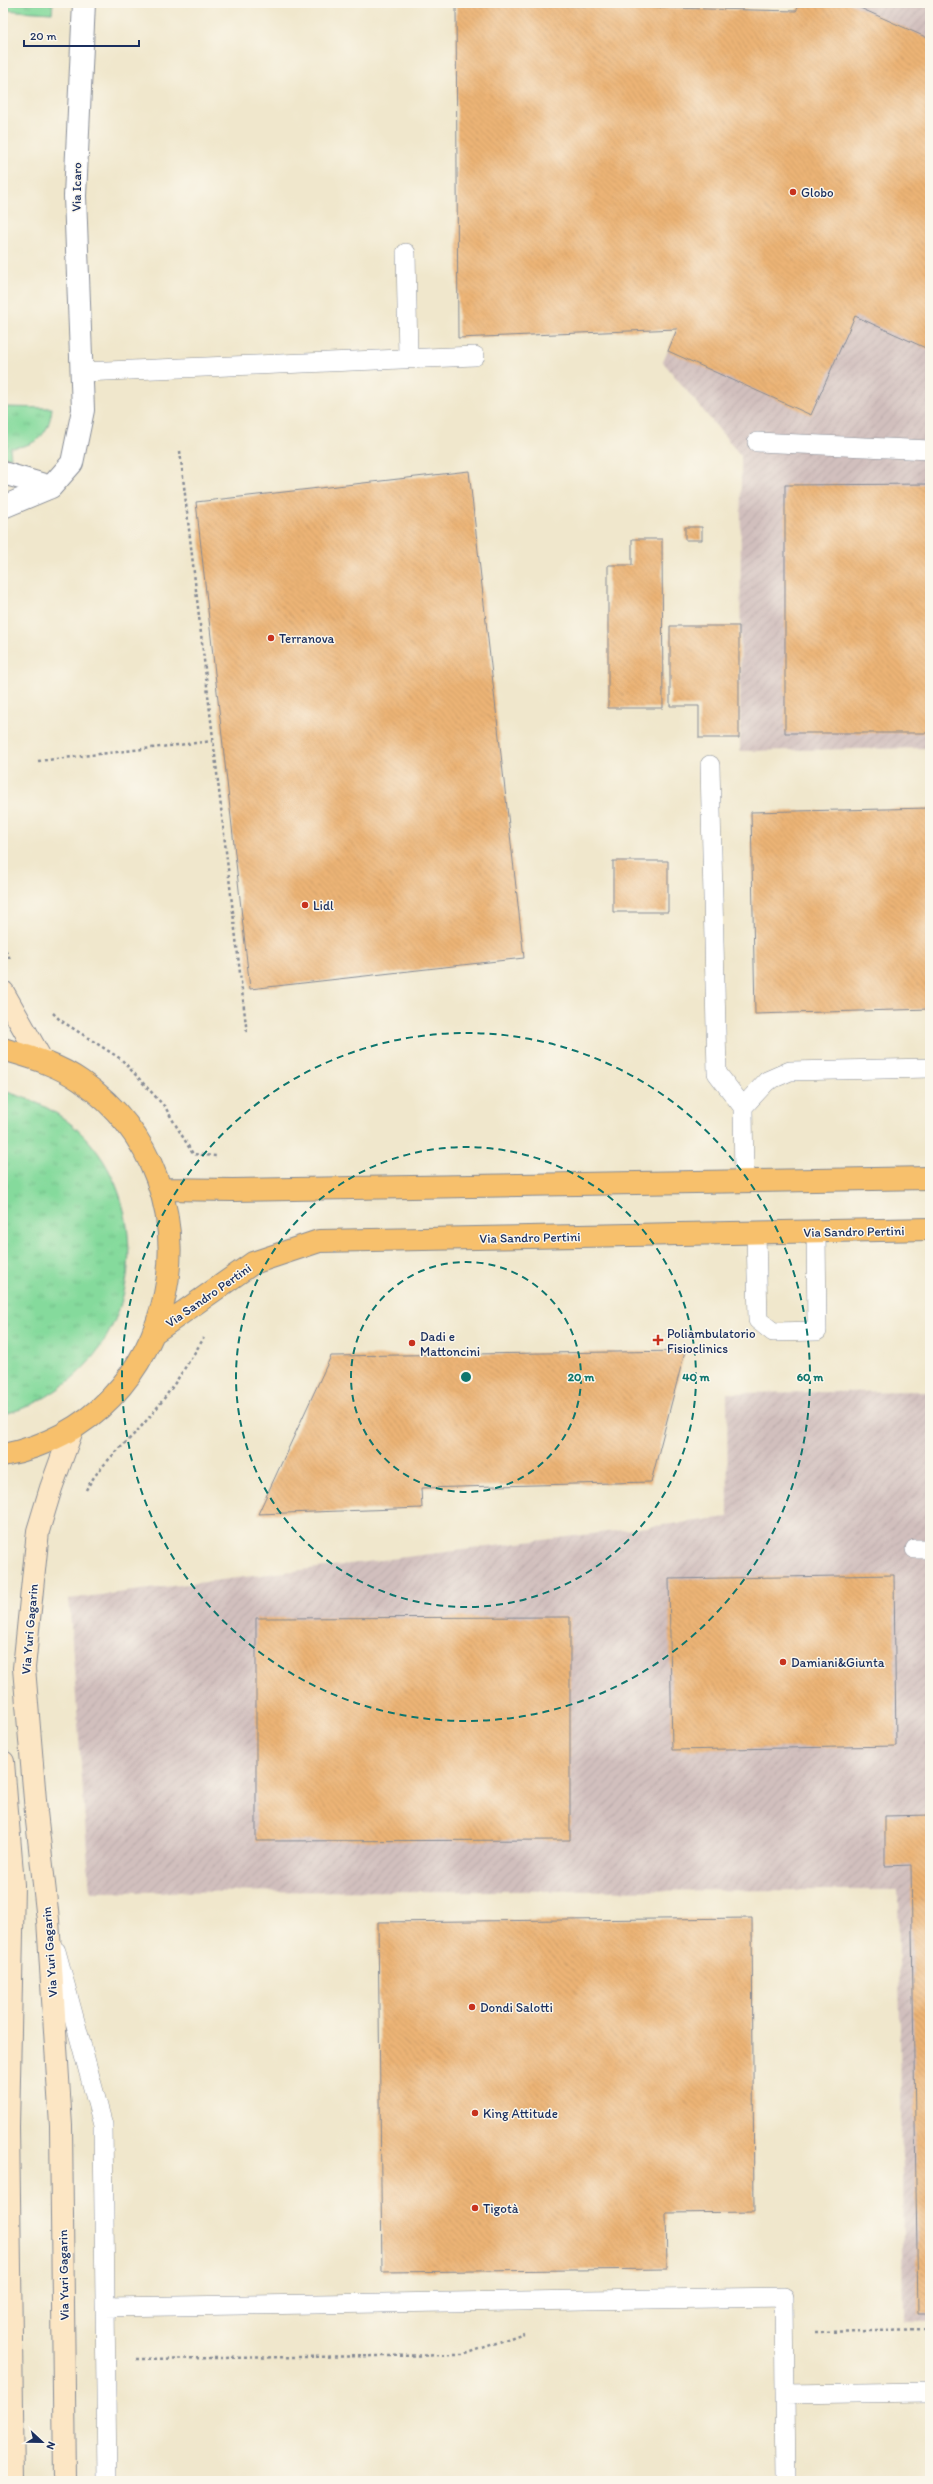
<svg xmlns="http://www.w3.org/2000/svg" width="933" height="2484" font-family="Itim,sans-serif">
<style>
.industrial{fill:url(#industrial-furrows)}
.grass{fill:url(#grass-tufts);stroke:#50847d}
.building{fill:url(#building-back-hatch)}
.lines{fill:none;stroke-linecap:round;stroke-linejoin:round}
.lane-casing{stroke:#868b95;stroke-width:20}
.street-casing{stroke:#868b95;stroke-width:24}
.secondary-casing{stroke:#868b95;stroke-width:24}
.primary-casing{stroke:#868b95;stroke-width:24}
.path{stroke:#868b95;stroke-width:2.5;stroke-dasharray:3 3;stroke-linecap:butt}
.lane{stroke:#fff;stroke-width:19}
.street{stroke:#fff;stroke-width:22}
.secondary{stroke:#fce6c4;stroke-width:22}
.primary{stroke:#f7c06c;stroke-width:22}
.ring{fill:none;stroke:#0f766e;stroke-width:2;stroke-dasharray:7 5}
.poi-dot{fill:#c8321e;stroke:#fbf7ec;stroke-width:1.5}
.labels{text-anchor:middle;stroke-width:3;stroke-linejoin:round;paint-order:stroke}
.street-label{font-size:13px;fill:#1b2f5e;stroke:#fbf7ec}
.poi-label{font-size:13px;fill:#1b2f5e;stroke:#fbf7ec;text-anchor:start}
.centre{fill:#0f766e;stroke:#fbf7ec;stroke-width:2}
.ring-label{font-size:12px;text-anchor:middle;font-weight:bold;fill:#0f766e;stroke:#fbf7ec;stroke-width:3;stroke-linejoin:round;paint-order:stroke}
</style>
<defs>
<pattern id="industrial-furrows" width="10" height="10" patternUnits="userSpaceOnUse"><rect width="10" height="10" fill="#d1bfbd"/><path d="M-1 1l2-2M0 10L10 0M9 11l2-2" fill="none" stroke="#b3a4a5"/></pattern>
<pattern id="grass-tufts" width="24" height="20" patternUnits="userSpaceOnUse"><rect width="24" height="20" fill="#85da9c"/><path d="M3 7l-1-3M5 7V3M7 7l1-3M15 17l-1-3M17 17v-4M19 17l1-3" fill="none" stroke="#72bb89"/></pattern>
<pattern id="building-back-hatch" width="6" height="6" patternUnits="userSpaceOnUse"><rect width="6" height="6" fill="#ecb476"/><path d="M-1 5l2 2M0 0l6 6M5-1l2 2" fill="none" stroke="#ca9b68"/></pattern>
</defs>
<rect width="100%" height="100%" fill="#fbf7ec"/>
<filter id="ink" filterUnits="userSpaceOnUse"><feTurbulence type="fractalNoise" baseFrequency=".025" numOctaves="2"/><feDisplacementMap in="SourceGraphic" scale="8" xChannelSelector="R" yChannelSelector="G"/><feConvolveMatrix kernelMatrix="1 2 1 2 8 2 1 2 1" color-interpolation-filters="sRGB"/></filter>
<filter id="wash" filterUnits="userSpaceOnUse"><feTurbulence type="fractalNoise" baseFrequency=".012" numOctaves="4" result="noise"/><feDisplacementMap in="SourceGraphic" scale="16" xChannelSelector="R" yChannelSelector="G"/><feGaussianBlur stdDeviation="0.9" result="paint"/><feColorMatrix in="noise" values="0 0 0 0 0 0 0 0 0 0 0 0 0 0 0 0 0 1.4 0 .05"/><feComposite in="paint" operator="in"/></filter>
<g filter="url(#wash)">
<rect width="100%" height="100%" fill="#f0e7cc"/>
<path class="industrial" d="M 823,3 L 930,3 L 930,748 L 740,751 L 741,456 L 663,362 Z
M 930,1391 L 930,2322 L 904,2322 L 898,1890 L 90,1892 L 69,1599 L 728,1517 L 727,1393 Z"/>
<path class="grass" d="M 3,3 L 53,3 L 52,13 L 3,10 Z
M 3,407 L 52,408 C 49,435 37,446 10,448 L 11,458 L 3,456 Z
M 3,1091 C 25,1097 45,1105 63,1118 C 149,1179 150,1315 70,1380 C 50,1396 28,1409 3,1414 Z"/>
<g id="blocks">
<path class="building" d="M 456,3 L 796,11 L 801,3 L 849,3 L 930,39 L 930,350 L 855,316 L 811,415 L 668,351 L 677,329 L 458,338 Z
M 469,471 L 524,958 L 250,989 L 196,502 Z
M 930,484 L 930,733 L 785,733 L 785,485 Z
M 685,527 L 702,527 L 702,540 L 685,540 Z
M 632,539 L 662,539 L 663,708 L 608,708 L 608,565 L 632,565 Z
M 670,626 L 739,626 L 739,738 L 699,738 L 699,706 L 670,706 Z
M 930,808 L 930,1009 L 755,1014 L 751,812 Z
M 613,861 L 668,861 L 668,912 L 613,912 Z
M 685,1351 L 651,1482 L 421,1488 L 422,1508 L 258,1514 L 331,1356 Z
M 894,1575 L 896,1746 L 672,1750 L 669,1579 Z
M 570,1617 L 570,1840 L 256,1841 L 256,1618 Z
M 930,1815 L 930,2314 L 918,2314 L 911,1865 L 885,1866 L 885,1816 Z
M 752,1918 L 754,2212 L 666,2213 L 667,2269 L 382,2272 L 378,1922 Z"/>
</g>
</g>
<g filter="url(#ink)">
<use href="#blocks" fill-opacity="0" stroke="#868b95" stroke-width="1"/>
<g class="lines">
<defs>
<path id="lane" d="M 406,253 L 408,358
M 82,372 L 475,356
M 757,442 L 930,450
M 710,765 L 717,1073 L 743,1107 L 744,1181
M 743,1107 L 767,1081 L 790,1071 L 930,1068
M 756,1232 L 758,1320 L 773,1332 L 817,1331 L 816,1231
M 915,1549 L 930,1549
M 56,1951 L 103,2125 L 107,2481
M 105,2307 L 784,2297 L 785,2394
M 786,2481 L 785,2394 L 930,2392"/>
<path id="street" d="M 3,473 L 51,487
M 3,507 L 51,487 L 72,463 L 83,410 L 75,196 L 84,3"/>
<path id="secondary" d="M 3,992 L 41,1059
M 3,1762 L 13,1885 L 8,2127 L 13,2481
M 65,2481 L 61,2126 L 48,1920 L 36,1812 L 24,1668 L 38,1531 L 51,1488 L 72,1430"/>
<path id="primary" d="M 3,1049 C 30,1057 57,1064 81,1081 C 230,1185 182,1421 3,1455
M 161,1189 L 233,1190 L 930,1178
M 155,1332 L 253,1263 L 319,1241 L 930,1229"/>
</defs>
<use href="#lane" class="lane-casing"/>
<use href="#street" class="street-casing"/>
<use href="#secondary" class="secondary-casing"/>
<use href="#primary" class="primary-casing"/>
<path class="path" d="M 180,451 L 247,1034
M 38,761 L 213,741
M 3,945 L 11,961
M 53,1013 L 60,1020 L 121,1059 L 165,1107 L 193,1154 L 216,1156
M 86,1490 C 101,1462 126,1445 146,1421 C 168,1396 186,1366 204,1338
M 815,2332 L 930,2330
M 136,2359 L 463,2355 L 524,2333"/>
<use href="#lane" class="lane"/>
<use href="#street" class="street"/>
<use href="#secondary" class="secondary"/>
<use href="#primary" class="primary"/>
</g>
</g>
<g class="ring">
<circle cx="466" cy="1377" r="115"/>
<circle cx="466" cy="1377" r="230"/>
<circle cx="466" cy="1377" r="344"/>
</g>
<g class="poi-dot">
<circle cx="793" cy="192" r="4"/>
<circle cx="271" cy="638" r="4"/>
<circle cx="305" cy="905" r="4"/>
<path d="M656 1334h4v4h4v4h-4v4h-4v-4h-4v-4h4z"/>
<circle cx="412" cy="1343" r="4"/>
<circle cx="783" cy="1662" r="4"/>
<circle cx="472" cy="2007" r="4"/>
<circle cx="475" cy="2113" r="4"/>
<circle cx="475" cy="2208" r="4"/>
</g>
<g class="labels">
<g class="street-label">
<text transform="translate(76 187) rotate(-89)" y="5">Via Icaro</text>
<text transform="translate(854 1231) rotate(-1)" y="5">Via Sandro Pertini</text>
<text transform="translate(530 1237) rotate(-1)" y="5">Via Sandro Pertini</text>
<text transform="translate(208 1295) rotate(-35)" y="5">Via Sandro Pertini</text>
<text transform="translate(29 1629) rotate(-85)" y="5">Via Yuri Gagarin</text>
<text transform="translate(49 1952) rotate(-94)" y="5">Via Yuri Gagarin</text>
<text transform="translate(63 2275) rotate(-91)" y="5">Via Yuri Gagarin</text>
</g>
<g class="poi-label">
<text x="801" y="197">Globo</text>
<text x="279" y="643">Terranova</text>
<text x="313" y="910">Lidl</text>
<text x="667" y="1338">Poliambulatorio<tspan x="667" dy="15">Fisioclinics</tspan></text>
<text x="420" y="1341">Dadi e<tspan x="420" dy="15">Mattoncini</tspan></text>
<text x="791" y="1667">Damiani&amp;Giunta</text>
<text x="480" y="2012">Dondi Salotti</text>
<text x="483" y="2118">King Attitude</text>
<text x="483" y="2213">Tigotà</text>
</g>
</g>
<circle cx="466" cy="1377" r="6" class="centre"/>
<g class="ring-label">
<text x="581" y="1381">20 m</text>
<text x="696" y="1381">40 m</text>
<text x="810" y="1381">60 m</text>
</g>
<rect width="933" height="2484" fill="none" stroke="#fbf7ec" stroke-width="16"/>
<g transform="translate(42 2442) rotate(112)" stroke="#fbf7ec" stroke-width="3" paint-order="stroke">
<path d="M0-3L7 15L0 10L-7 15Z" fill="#1b2f5e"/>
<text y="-6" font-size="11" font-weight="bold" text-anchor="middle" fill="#1b2f5e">N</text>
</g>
<path d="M24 40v6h115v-6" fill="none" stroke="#1b2f5e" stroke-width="2"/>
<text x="30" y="40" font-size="12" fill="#1b2f5e" stroke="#fbf7ec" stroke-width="3" paint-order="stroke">20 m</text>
</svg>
